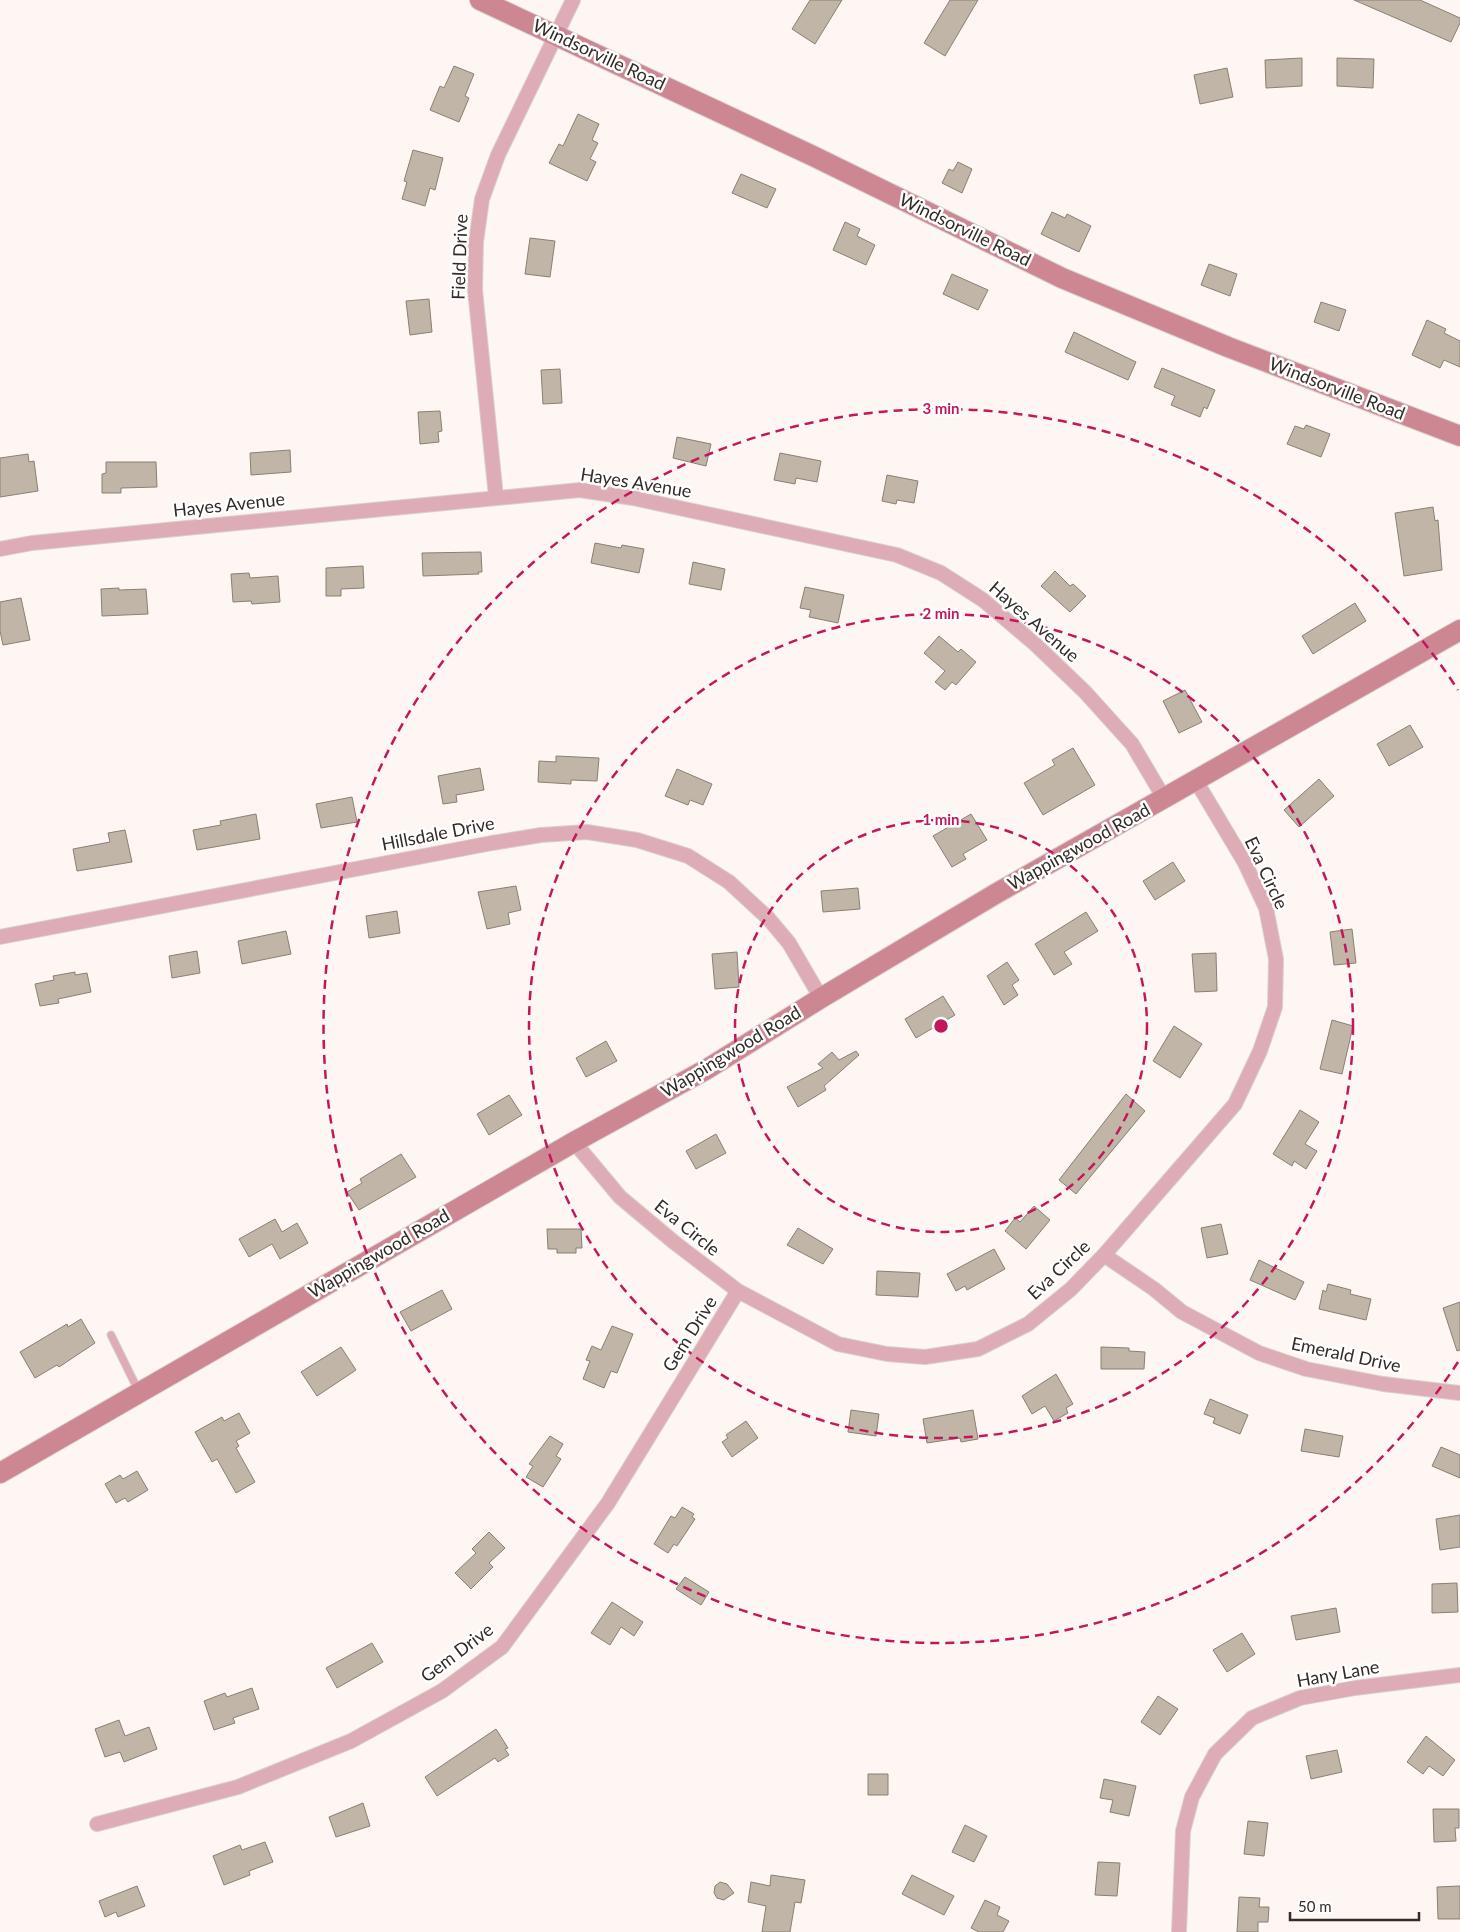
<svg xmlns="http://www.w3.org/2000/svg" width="1460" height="1932" font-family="Lato,sans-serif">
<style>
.building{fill:#c0b5a6;stroke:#8a8072}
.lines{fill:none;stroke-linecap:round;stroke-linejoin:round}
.lane-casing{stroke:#d9d1ce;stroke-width:9}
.street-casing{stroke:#d9d1ce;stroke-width:16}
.secondary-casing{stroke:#d9d1ce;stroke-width:22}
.lane{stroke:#deacb4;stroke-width:7}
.street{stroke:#deacb4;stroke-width:14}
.secondary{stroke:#cd8793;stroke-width:20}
.ring{fill:none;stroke:#c2185b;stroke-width:2.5;stroke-dasharray:9 6}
.labels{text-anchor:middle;stroke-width:5;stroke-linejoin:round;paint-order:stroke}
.street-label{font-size:18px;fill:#322b28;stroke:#fff}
.centre{fill:#c2185b;stroke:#fff;stroke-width:2.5}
.ring-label{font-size:15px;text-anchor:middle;font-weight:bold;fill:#c2185b;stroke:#fff;stroke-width:5;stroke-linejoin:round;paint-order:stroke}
</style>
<rect width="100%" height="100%" fill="#fef6f3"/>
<path class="building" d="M 810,0 L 842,0 L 815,44 L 792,29 Z
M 950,0 L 978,0 L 945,56 L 924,43 Z
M 1354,0 L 1420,0 L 1460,18 L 1460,23 L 1451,42 Z
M 1302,58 L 1302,86 L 1266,88 L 1265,60 Z
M 1337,58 L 1374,59 L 1373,88 L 1337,86 Z
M 454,66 L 474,74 L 465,96 L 469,98 L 459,122 L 430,110 L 440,86 L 444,88 Z
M 1227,68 L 1233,97 L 1200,104 L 1194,75 Z
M 578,114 L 599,124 L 592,140 L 598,143 L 590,159 L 596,162 L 587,181 L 549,163 L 559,144 L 563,146 Z
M 413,150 L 443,158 L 435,190 L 430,188 L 425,206 L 402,199 L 407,182 L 404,181 Z
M 958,162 L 972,169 L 962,193 L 942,183 L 949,169 L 953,171 Z
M 741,174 L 776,189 L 767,208 L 732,193 Z
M 1052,212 L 1065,218 L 1067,214 L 1091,226 L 1079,252 L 1041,234 Z
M 845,222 L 860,229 L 857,236 L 875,245 L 866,265 L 833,250 Z
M 530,238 L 555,241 L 550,277 L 525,274 Z
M 1209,264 L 1237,274 L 1230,296 L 1201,285 Z
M 952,274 L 988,290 L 978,310 L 943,294 Z
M 429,299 L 432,332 L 410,335 L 406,301 Z
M 1321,302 L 1346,310 L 1339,331 L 1314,322 Z
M 1427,320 L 1446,329 L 1444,333 L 1460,341 L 1460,367 L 1444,360 L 1440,368 L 1412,355 Z
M 1074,332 L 1136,362 L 1128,380 L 1065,352 Z
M 1162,368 L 1215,390 L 1207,409 L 1204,407 L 1200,417 L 1171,405 L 1175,396 L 1154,387 Z
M 560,369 L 562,403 L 543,404 L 541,370 Z
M 440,411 L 442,431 L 438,432 L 439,442 L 420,444 L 418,412 Z
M 1306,425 L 1330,434 L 1321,457 L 1287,444 L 1295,426 L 1304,429 Z
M 677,437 L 711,444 L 706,466 L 673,458 Z
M 290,450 L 291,472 L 251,475 L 250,453 Z
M 780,453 L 821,461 L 817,482 L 796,478 L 795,484 L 774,480 Z
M 28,454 L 29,462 L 34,461 L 38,491 L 0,497 L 0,458 Z
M 106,462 L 156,462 L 157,487 L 121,488 L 121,493 L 102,493 L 102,474 L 106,473 Z
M 887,475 L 918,481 L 914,503 L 897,500 L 896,504 L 882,501 Z
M 1433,507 L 1435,521 L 1438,520 L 1442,570 L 1404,576 L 1395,513 Z
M 595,543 L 621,548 L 622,545 L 644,549 L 639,573 L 591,563 Z
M 481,552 L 482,572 L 478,572 L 479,574 L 423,576 L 422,553 Z
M 693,562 L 725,569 L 721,590 L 689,584 Z
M 363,566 L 364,588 L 341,589 L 341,596 L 326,596 L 326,568 Z
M 1055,571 L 1070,586 L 1073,584 L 1086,596 L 1070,612 L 1041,586 Z
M 249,573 L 250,578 L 278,576 L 280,602 L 252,604 L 251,601 L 233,602 L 231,574 Z
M 805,587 L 844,595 L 838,623 L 809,617 L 811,610 L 800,608 Z
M 119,588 L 119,590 L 146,589 L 148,614 L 102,616 L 101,589 Z
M 21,598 L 30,640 L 3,645 L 0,631 L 0,602 Z
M 1355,603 L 1366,621 L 1313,654 L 1302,636 Z
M 939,636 L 958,652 L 961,649 L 976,662 L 956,685 L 952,682 L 945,690 L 935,682 L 945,671 L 924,653 Z
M 1185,690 L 1202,722 L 1179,733 L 1163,701 Z
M 1410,725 L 1423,747 L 1389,766 L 1377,744 Z
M 1073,748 L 1095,785 L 1043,815 L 1024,783 L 1055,765 L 1052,760 Z
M 556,756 L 599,758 L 597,781 L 571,780 L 571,784 L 538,782 L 539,761 L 556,762 Z
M 480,768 L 484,790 L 456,795 L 457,802 L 443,804 L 438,776 Z
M 677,769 L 712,784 L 703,805 L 690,800 L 688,805 L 665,796 Z
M 1319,779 L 1334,796 L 1299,827 L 1284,810 Z
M 352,797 L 357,822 L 321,828 L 316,804 Z
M 256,814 L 260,839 L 197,850 L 193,830 L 221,825 L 220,821 Z
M 971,814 L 987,840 L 963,854 L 966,859 L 952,867 L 933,836 Z
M 125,830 L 132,862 L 77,871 L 73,849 L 110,842 L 108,833 Z
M 1173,862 L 1185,881 L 1155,900 L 1143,881 Z
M 516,886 L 521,910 L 508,913 L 510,924 L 487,929 L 478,892 Z
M 858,888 L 860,909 L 823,912 L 821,891 Z
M 397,911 L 400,933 L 369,938 L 366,916 Z
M 1086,912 L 1098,931 L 1064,952 L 1072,964 L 1054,975 L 1035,944 Z
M 1352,929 L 1356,963 L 1334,965 L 1330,932 Z
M 286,931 L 291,954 L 242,964 L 238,941 Z
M 197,951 L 200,973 L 172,978 L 169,956 Z
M 737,952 L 739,987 L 715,989 L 712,954 Z
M 1216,953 L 1217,991 L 1195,992 L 1192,954 Z
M 1007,962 L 1019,980 L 1012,985 L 1018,995 L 1004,1005 L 987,976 Z
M 75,972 L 75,975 L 87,973 L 91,992 L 58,999 L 59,1003 L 40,1006 L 35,984 L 54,980 L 53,976 Z
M 943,996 L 955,1015 L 916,1038 L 905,1019 Z
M 1332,1020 L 1353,1026 L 1342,1074 L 1320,1069 Z
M 1174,1026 L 1202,1044 L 1180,1078 L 1153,1061 Z
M 606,1041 L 617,1061 L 586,1077 L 576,1058 Z
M 856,1051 L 859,1055 L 824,1086 L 826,1090 L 798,1107 L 787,1087 L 823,1068 L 818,1064 L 832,1052 L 839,1060 Z
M 1126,1094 L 1145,1111 L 1076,1194 L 1059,1180 Z
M 509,1095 L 522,1115 L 489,1135 L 477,1114 Z
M 1300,1110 L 1319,1122 L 1305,1144 L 1317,1151 L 1306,1169 L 1294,1161 L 1292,1166 L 1273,1154 Z
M 716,1134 L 726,1153 L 696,1169 L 686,1151 Z
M 401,1154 L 416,1177 L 359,1210 L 347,1192 L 362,1183 L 360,1179 Z
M 1034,1206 L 1050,1220 L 1026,1249 L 1005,1231 L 1015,1218 L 1020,1222 Z
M 275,1219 L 282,1232 L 297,1223 L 308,1243 L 280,1259 L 272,1244 L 249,1257 L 239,1239 Z
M 1221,1224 L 1228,1254 L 1207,1258 L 1201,1228 Z
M 798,1228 L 833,1249 L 823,1264 L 787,1245 Z
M 547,1229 L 581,1229 L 582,1248 L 576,1248 L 576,1253 L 557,1253 L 557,1249 L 548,1249 Z
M 994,1249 L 1005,1269 L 967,1290 L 965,1286 L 956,1291 L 947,1274 Z
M 1259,1260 L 1304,1282 L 1295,1300 L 1250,1280 Z
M 877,1271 L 920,1273 L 918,1297 L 876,1295 Z
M 1328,1284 L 1351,1290 L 1350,1294 L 1371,1299 L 1366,1320 L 1319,1309 L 1323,1290 L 1326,1292 Z
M 442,1290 L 452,1309 L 411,1331 L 400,1312 Z
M 1460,1302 L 1460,1350 L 1457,1351 L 1443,1308 Z
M 81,1319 L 95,1343 L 59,1367 L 57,1365 L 35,1378 L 20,1352 L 67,1324 L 68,1327 Z
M 612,1326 L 633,1334 L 617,1373 L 611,1371 L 604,1388 L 583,1379 L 590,1361 L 586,1360 L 592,1346 L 601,1350 Z
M 341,1347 L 356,1370 L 317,1396 L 301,1372 Z
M 1101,1347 L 1129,1348 L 1129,1351 L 1145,1352 L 1144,1369 L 1101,1369 Z
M 1056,1374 L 1073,1404 L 1066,1408 L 1068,1413 L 1054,1421 L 1045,1406 L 1032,1414 L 1022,1396 Z
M 1210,1399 L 1248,1415 L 1240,1434 L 1213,1423 L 1215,1418 L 1204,1414 Z
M 851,1410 L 879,1414 L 876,1436 L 848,1432 Z
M 973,1410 L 978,1439 L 961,1442 L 960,1438 L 927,1443 L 923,1419 Z
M 239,1413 L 250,1433 L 236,1441 L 239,1446 L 236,1448 L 255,1482 L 236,1493 L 217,1459 L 212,1462 L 195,1432 L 222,1417 L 224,1421 Z
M 746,1421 L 758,1438 L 732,1457 L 722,1442 L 728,1438 L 726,1435 Z
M 1305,1429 L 1343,1436 L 1339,1457 L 1301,1451 Z
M 550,1436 L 563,1444 L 556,1456 L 561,1459 L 543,1487 L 526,1477 L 533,1466 L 529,1464 Z
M 1441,1447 L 1460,1455 L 1460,1478 L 1432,1466 Z
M 137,1471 L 148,1490 L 128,1502 L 125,1498 L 116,1503 L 105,1484 L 120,1475 L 123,1479 Z
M 682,1507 L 694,1514 L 692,1517 L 695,1519 L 677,1546 L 674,1544 L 668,1553 L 654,1544 L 671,1516 L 675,1518 Z
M 1460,1515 L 1460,1547 L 1440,1550 L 1436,1519 Z
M 489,1532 L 505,1548 L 489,1563 L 493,1567 L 471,1589 L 455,1573 L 476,1553 L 472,1549 Z
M 685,1577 L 709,1592 L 701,1605 L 676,1589 Z
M 1457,1583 L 1458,1612 L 1432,1613 L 1432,1584 Z
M 612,1602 L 643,1622 L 634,1636 L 621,1627 L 610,1645 L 591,1633 Z
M 1336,1608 L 1340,1632 L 1296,1640 L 1291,1616 Z
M 1242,1633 L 1255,1654 L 1227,1672 L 1213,1650 Z
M 372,1643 L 383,1662 L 337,1688 L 326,1668 Z
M 252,1688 L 259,1709 L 233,1718 L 235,1723 L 214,1730 L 204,1701 L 225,1693 L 227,1697 Z
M 1158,1696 L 1178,1709 L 1160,1735 L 1141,1722 Z
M 119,1720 L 125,1736 L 149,1727 L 157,1749 L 124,1762 L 120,1752 L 105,1757 L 95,1729 Z
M 496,1729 L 508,1748 L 505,1749 L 509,1755 L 498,1762 L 495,1758 L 437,1796 L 425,1777 Z
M 1426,1736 L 1455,1760 L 1443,1776 L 1429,1766 L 1423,1774 L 1407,1762 Z
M 1337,1750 L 1342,1772 L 1311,1779 L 1306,1756 Z
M 868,1774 L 888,1774 L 888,1795 L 868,1795 Z
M 1104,1779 L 1136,1786 L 1129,1816 L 1110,1812 L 1113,1800 L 1100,1798 Z
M 363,1803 L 370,1826 L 336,1837 L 329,1817 Z
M 1433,1809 L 1459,1809 L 1459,1828 L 1455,1828 L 1456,1841 L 1434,1842 Z
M 1248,1821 L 1268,1823 L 1264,1856 L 1244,1854 Z
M 965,1825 L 987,1836 L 974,1862 L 952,1852 Z
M 265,1842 L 273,1862 L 249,1871 L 250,1875 L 224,1885 L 213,1856 L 240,1845 L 242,1850 Z
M 1098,1862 L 1120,1863 L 1117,1896 L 1095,1895 Z
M 771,1875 L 805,1880 L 801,1903 L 795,1902 L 790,1932 L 762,1932 L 766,1906 L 748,1902 L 751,1882 L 770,1886 Z
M 912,1875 L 954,1896 L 944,1915 L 902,1894 Z
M 720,1882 L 727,1884 L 734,1893 L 724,1900 L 717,1898 L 714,1893 L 715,1886 Z
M 137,1886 L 145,1906 L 118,1917 L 116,1912 L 105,1917 L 99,1901 Z
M 1460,1886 L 1460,1919 L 1438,1919 L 1437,1887 Z
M 1239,1897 L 1260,1898 L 1259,1907 L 1269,1907 L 1268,1922 L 1258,1922 L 1258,1932 L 1237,1932 Z
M 985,1900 L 1000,1907 L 997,1915 L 1009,1921 L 1003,1932 L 979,1932 L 971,1928 Z"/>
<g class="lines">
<defs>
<path id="lane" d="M 111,1335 L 139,1392"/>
<path id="street" d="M 496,497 L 475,290 L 476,242 L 482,199 L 498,155 L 573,0
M 0,549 L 32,543 L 580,490 L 633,498 L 897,555 L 941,573 L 983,600 L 1035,644 L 1085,692 L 1132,744 L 1164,798
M 0,937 L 492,843 L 541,835 L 587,832 L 637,840 L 688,856 L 729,882 L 768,918 L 789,943 L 821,998
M 574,1142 L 620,1197 L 675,1243 L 738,1291 L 838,1344 L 887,1354 L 925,1357 L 978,1349 L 1028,1324 L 1071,1289 L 1104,1255 L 1235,1104 L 1260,1051 L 1275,1007 L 1276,959 L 1266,908 L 1245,863 L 1196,781
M 1104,1255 L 1154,1289 L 1182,1312 L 1259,1353 L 1306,1369 L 1383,1384 L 1460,1393
M 97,1824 L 238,1787 L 351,1741 L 442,1691 L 502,1647 L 608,1503 L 738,1291
M 1179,1932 L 1183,1831 L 1192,1797 L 1215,1754 L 1252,1718 L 1300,1698 L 1355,1688 L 1460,1675"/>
<path id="secondary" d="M 480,0 L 813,156 L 1062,278 L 1228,347 L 1460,436
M 0,1473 L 574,1142 L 707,1069 L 821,998 L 997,893 L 1460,630"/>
</defs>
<use href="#lane" class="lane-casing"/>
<use href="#street" class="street-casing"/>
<use href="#secondary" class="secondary-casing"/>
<use href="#lane" class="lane"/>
<use href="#street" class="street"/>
<use href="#secondary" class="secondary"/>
</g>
<g class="ring">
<circle cx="941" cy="1026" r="206"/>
<circle cx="941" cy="1026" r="412"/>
<path d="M1458 1362A617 617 0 1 1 1458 690"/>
</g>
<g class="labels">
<g class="street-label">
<text transform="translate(599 55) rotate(25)" y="6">Windsorville Road</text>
<text transform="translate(965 230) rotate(26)" y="6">Windsorville Road</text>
<text transform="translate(460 257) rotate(-88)" y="6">Field Drive</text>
<text transform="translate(1337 389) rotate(21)" y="6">Windsorville Road</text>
<text transform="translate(636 483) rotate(9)" y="6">Hayes Avenue</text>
<text transform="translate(229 505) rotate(-6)" y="6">Hayes Avenue</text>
<text transform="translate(1034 622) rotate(41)" y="6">Hayes Avenue</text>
<text transform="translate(438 834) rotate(-11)" y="6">Hillsdale Drive</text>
<text transform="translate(1079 847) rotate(-29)" y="6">Wappingwood Road</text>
<text transform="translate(1266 873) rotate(65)" y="6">Eva Circle</text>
<text transform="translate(731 1052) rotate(-31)" y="6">Wappingwood Road</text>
<text transform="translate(687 1228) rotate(39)" y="6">Eva Circle</text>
<text transform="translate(379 1254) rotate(-30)" y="6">Wappingwood Road</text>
<text transform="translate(1059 1270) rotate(-43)" y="6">Eva Circle</text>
<text transform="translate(690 1334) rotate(-58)" y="6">Gem Drive</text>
<text transform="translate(1346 1355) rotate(12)" y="6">Emerald Drive</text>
<text transform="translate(457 1653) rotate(-37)" y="6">Gem Drive</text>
<text transform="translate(1338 1674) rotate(-10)" y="6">Hany Lane</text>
</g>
</g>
<circle cx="941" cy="1026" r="8" class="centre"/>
<g class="ring-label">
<text x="941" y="414">3 min</text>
<text x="941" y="619">2 min</text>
<text x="941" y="825">1 min</text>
</g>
<path d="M1290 1912v8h129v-8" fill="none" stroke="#322b28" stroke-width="2.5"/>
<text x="1298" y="1912" font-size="15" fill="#322b28" stroke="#ffffff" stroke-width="4" paint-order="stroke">50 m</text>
</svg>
